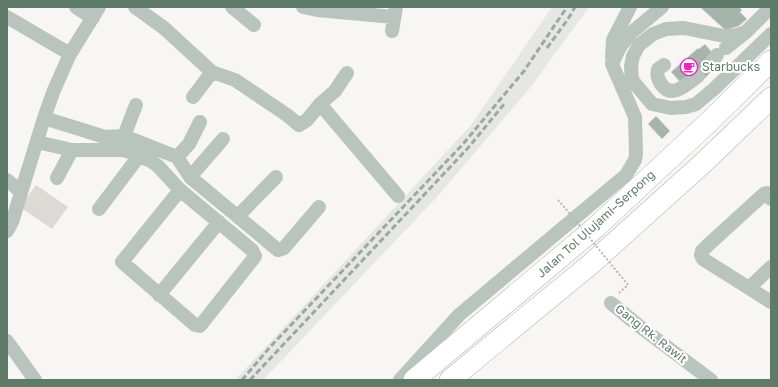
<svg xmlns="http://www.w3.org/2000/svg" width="778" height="387" font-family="'Golos Text',sans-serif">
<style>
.built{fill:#e6e6e4}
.green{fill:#ddd9d4}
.building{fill:#a5b5ab;stroke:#dad8d8}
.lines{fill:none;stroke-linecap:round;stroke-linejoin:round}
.highway-casing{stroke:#aeb8b2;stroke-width:22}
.path{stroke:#b3bcb6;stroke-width:2;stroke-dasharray:2 2;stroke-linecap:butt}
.minor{stroke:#bac4be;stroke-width:14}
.highway{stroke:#fff;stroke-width:21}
.rail{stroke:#9aaaa0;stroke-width:3;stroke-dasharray:6 3;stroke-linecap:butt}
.path-bridge{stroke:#b3bcb6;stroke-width:2;stroke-dasharray:2 2;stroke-linecap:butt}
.labels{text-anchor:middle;stroke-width:4;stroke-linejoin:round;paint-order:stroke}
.poi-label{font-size:12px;fill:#5e7b69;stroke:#fff;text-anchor:start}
.street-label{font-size:12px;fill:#5e7b69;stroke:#fff}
</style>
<rect width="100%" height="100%" fill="#f8f5f5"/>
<path class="built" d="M 552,7 L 589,7 L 530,88 L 436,198 L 263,380 L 235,380 L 471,125 Z"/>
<path class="green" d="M 36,185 L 68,207 L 52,229 L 20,207 Z"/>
<path class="building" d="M 700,7 L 739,7 L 742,10 L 740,12 L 747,19 L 739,26 L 727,30 L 724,29 Z
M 705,44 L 715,56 L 683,85 L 671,72 L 698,48 L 699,49 Z
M 708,62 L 714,69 L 702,81 L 696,74 Z
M 656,116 L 670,131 L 662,139 L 648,124 Z"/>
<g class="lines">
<defs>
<path id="highway" d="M 414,380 L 595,228 L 711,120 L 771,61
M 450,380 L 592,263 L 702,164 L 771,98"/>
</defs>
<use href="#highway" class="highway-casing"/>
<path class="path" d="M 558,200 L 566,209
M 619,293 L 628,285"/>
<path class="minor" d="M 76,7 L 93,18
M 135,7 L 164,28 L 212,72 L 193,97
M 232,7 L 254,25
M 303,7 L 317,10 L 394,17
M 7,17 L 70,54
M 392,31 L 396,7
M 746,32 L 734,36 L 724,36 L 684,28 L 666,29 L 653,34 L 639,45 L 633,56 L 631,66 L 632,80 L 652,104 L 671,108 L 686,107 L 696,104 L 715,88 L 771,34
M 726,48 L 746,32 L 771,7
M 612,58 L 613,40 L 630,7
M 710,64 L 717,55
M 664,65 L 658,69 C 657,75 657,78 661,84 C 672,100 687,84 698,76
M 212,72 L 235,80 L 287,115 L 299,125 L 307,120 L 320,104 L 335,91 L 347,73
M 320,104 L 398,196
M 44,118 L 105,137 L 124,136 L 177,157 L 189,144 L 200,122
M 124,136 L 136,105
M 37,142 L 72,150 L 122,150 L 130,152 L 151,161 L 158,166 L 180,190 L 252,250 L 255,256 L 253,259 L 200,326 L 195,325 L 122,262 L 180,190
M 177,157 L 190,177 L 278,250 L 284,248 L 319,207
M 190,177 L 223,139
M 57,178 L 72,150
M 7,180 L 21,192
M 771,199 L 767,193 L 764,194 L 707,246 L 702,251 L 701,255 L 703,259 L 771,302
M 99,209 L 139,156
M 238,216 L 276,177
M 7,231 L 12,222 L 44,118 L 54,90 L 70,54 L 99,7
M 749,288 L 771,267
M 159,295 L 219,222
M 611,303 L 639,326 L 711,380
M 7,341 L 35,380
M 400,380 L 459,315 L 626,175 L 635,160 L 636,154 L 635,117 L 612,64 L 620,47 L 631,33 L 662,7"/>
<use href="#highway" class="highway"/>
<path class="rail" d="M 547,48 L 568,19 L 575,7
M 242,380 L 271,346 L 463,144 L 524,71 L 567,7
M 250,380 L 468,148 L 505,103"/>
<path class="path-bridge" d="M 566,209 L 628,285"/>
</g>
<defs>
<symbol id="cafe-ring" viewBox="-11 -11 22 22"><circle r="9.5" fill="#fff" stroke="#e627c3" stroke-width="1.5"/><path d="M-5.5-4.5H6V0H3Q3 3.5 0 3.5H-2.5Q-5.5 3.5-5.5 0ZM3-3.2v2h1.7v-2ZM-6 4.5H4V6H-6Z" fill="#e627c3"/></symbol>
</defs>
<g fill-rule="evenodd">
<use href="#cafe-ring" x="679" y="57" width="20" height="20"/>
</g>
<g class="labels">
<g class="poi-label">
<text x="702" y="71">Starbucks</text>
</g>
<g class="street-label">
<text transform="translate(596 224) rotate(-42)" y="4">Jalan Tol Ulujami–Serpong</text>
<text transform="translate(651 334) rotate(38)" y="4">Gang Rk. Rawit</text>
</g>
</g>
<rect width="778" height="387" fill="none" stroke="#5e7b69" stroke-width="16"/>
</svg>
